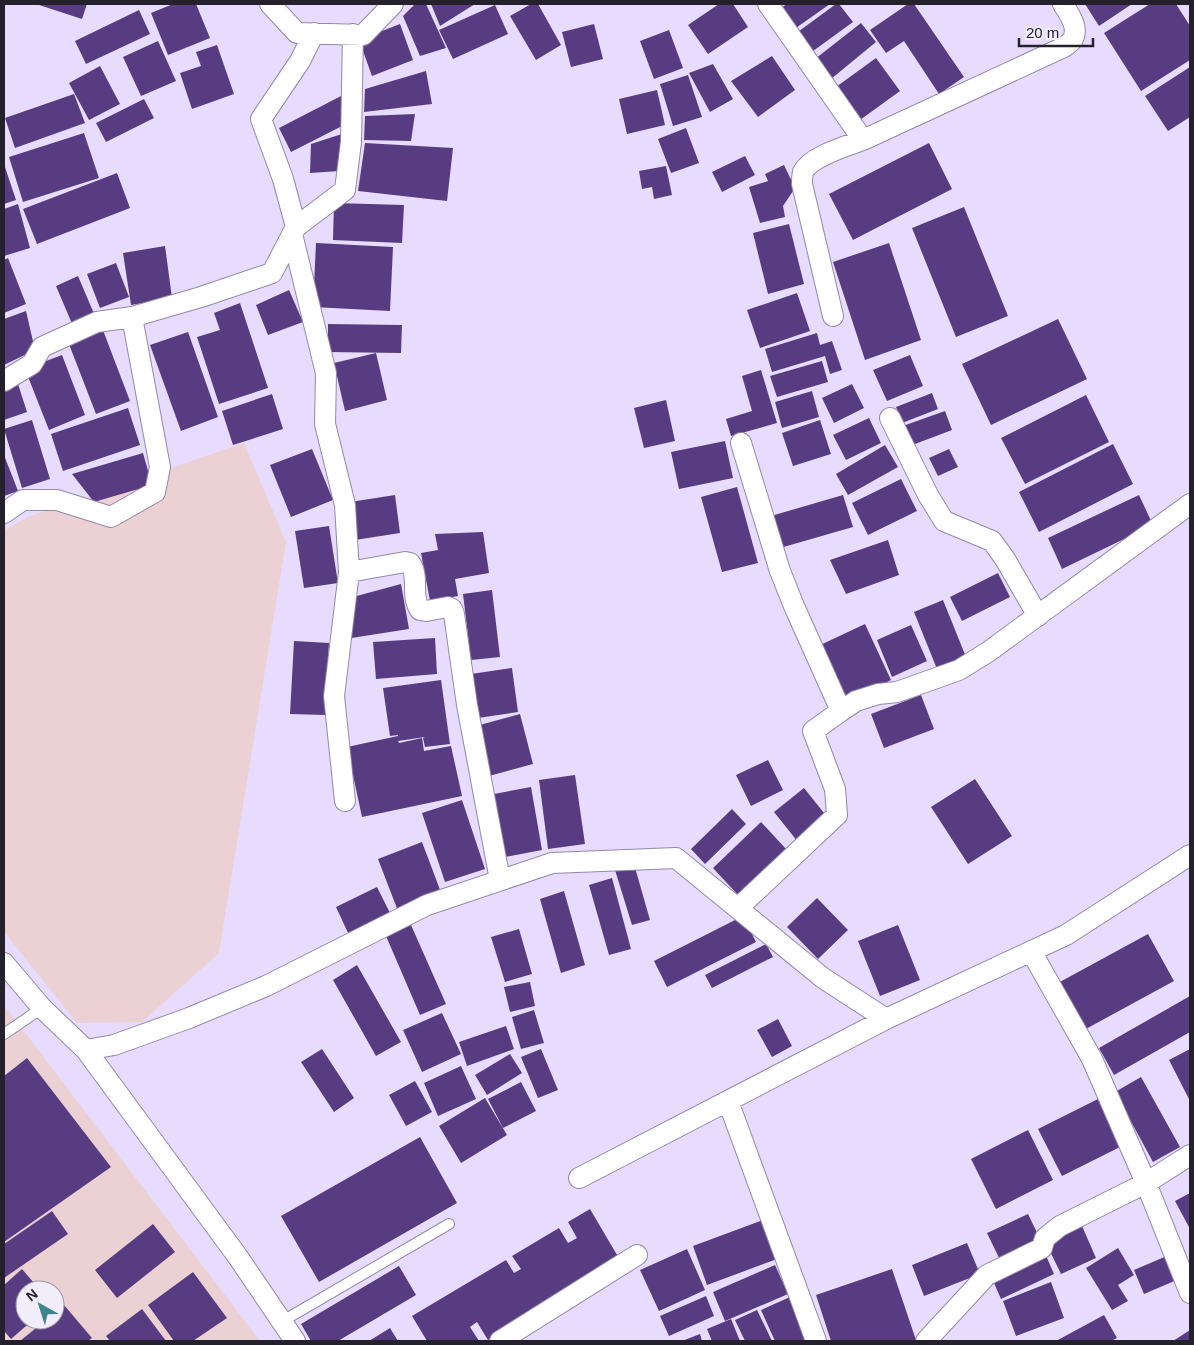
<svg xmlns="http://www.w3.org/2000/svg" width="1194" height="1345" font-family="Helvetica,sans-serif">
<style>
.industrial{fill:#ecd1d4;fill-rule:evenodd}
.building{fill:#583c82}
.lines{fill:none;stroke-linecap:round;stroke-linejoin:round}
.lane-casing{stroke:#9288a7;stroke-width:12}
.street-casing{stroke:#9288a7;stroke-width:22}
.lane{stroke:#fff;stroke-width:10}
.street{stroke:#fff;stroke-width:20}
</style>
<rect width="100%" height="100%" fill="#e7dcfe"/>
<path class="industrial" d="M 244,443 L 286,542 L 219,953 L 142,1022 L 77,1023 L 4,932 L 4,530 L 28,517 Z
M 4,1005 L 260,1341 L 4,1341 ZM 25,1290 L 55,1290 L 55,1320 L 25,1320 Z"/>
<path class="building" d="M 36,4 L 87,4 L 82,19 Z
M 173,4 L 196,4 L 210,38 L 168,55 L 151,13 Z
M 415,4 L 426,4 L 446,48 L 420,56 L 403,16 Z
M 431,4 L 475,4 L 440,26 Z
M 531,4 L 538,4 L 561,45 L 536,60 L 510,16 Z
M 719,4 L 733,4 L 748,27 L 708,54 L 688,25 Z
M 787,4 L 830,4 L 793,30 L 779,9 Z
M 836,4 L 839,4 L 853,22 L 809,54 L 795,34 Z
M 908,4 L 914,4 L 964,77 L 939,94 L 904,41 L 886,53 L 870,30 Z
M 1085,4 L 1132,4 L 1099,26 Z
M 1150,4 L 1176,4 L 1190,26 L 1190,60 L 1141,91 L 1104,33 Z
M 495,5 L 508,34 L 453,59 L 439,30 Z
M 139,10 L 150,34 L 86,64 L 75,41 Z
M 861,23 L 876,42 L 831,79 L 815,59 Z
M 400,24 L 413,60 L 372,76 L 359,40 Z
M 594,24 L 603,59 L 571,67 L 562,32 Z
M 669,30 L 683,68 L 654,79 L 640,41 Z
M 158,41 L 176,81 L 141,96 L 123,57 Z
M 217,45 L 234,94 L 192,109 L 180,73 L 201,66 L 196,52 Z
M 772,56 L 795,90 L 758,117 L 731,81 Z
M 876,58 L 900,91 L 860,120 L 836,87 Z
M 713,64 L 733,99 L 710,112 L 689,73 Z
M 100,66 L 120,104 L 89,120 L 69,83 Z
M 1190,67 L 1190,117 L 1168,131 L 1145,96 Z
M 426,71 L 432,104 L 364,112 L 365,89 Z
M 688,75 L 702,117 L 673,126 L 660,84 Z
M 657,90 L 665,125 L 627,134 L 619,99 Z
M 74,94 L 85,123 L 15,148 L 5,118 Z
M 343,95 L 346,124 L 291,152 L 279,128 Z
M 144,99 L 154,118 L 106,142 L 96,123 Z
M 415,114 L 411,141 L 364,140 L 365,116 Z
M 686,128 L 699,163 L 671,173 L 658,139 Z
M 84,133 L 99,178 L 23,202 L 9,157 Z
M 345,133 L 339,171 L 310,173 L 311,144 Z
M 365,143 L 453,148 L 447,201 L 358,191 Z
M 929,143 L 952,189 L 853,240 L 829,194 Z
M 745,156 L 755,175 L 722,192 L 712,172 Z
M 4,164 L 16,200 L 4,204 Z
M 784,165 L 795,188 L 783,206 L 785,217 L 760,223 L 749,187 L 768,181 L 765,174 Z
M 666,166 L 672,195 L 654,199 L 652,187 L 642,189 L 639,171 Z
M 117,173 L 130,208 L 37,244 L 23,209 Z
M 334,203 L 404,205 L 402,243 L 333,240 Z
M 18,204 L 30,248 L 4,256 L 4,209 Z
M 964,207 L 1008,316 L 956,337 L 912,228 Z
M 789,224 L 804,284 L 768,294 L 753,233 Z
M 316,243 L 393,247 L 390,311 L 313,307 Z
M 889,243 L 921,340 L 865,360 L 833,262 Z
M 165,246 L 172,298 L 131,305 L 123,253 Z
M 8,258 L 26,304 L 4,313 L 4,260 Z
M 116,263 L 129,297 L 100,308 L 87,274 Z
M 78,276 L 95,316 L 73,326 L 56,286 Z
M 289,290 L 303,322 L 268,335 L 256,305 Z
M 797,293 L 810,331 L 760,348 L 747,310 Z
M 240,303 L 268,388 L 219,404 L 197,337 L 220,330 L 214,313 Z
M 26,311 L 35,350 L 4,365 L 4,319 Z
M 1058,319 L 1087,379 L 991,425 L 962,364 Z
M 328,324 L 402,325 L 401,353 L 328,352 Z
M 101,325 L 130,401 L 96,414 L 67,339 Z
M 188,332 L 218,417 L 181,431 L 150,345 Z
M 817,333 L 820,345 L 832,341 L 842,370 L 830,374 L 825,356 L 772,372 L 765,349 Z
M 376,353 L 387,400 L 345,411 L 334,363 Z
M 62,355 L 85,415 L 49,430 L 25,369 Z
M 910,355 L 923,386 L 887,401 L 873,370 Z
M 822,361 L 828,382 L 777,397 L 770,376 Z
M 761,370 L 777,423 L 731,436 L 726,419 L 752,411 L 742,376 Z
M 18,384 L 27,412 L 4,420 L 4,389 Z
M 852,384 L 864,408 L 834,423 L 822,398 Z
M 812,391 L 819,417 L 782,428 L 775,402 Z
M 932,393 L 938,409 L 902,423 L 896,407 Z
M 272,394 L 283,429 L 233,445 L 222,411 Z
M 1086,395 L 1109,442 L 1025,484 L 1001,438 Z
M 666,400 L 675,441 L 644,448 L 634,408 Z
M 128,408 L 140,445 L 63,471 L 51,434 Z
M 945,411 L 952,430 L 907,447 L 900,427 Z
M 869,418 L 881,443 L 846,460 L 833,435 Z
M 32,420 L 50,479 L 22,488 L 4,429 Z
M 820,420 L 831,454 L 793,466 L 782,433 Z
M 725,441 L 733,478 L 679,489 L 671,452 Z
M 1113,444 L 1133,484 L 1039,532 L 1019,492 Z
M 885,445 L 898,467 L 848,495 L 836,474 Z
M 312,449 L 333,500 L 291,517 L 270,465 Z
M 949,449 L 958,467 L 938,476 L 929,458 Z
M 143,453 L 152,485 L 94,502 L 72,474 Z
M 4,455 L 18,491 L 4,496 Z
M 901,479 L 917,511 L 868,535 L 852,503 Z
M 737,487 L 758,563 L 722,572 L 701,497 Z
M 395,495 L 400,533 L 355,540 L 350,502 Z
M 843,495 L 853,527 L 780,548 L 771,516 Z
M 1139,495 L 1153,525 L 1062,569 L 1048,538 Z
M 329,526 L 338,583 L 304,588 L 295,531 Z
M 483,532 L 489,573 L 455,579 L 458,596 L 430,601 L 421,553 L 438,550 L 435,534 Z
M 888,540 L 899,575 L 846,594 L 830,560 Z
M 998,573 L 1010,597 L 962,621 L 950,597 Z
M 401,584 L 409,629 L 345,639 L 353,597 Z
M 492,590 L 500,657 L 471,660 L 463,594 Z
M 943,600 L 966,657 L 937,669 L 914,612 Z
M 865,624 L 891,680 L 842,704 L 816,647 Z
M 911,625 L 927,661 L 892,677 L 877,640 Z
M 435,638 L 437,674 L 376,679 L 373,642 Z
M 294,641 L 329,643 L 325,715 L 290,714 Z
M 512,668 L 518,712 L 478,718 L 471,674 Z
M 441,680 L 450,744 L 425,747 L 423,738 L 425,737 L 398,741 L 399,743 L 422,738 L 424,751 L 451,746 L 462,796 L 362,817 L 347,747 L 398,736 L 398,735 L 390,736 L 383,688 Z
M 921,695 L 934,729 L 884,748 L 871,714 Z
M 520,714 L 533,764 L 489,776 L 476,726 Z
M 768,760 L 783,790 L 751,806 L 736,775 Z
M 575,775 L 585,844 L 548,849 L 539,780 Z
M 975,779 L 1012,836 L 968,864 L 931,807 Z
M 531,787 L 542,850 L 505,857 L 494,794 Z
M 804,788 L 828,818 L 798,842 L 774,812 Z
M 462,800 L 485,869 L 445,882 L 422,813 Z
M 732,809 L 746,824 L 705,864 L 691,849 Z
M 761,822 L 787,850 L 739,896 L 713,868 Z
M 422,842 L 442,895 L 398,911 L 378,859 Z
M 634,864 L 650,920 L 632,925 L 615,870 Z
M 612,878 L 631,949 L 609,955 L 589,885 Z
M 377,887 L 391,915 L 349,935 L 336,907 Z
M 564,891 L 585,965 L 561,973 L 540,899 Z
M 817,898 L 848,930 L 818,959 L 787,927 Z
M 743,916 L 756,942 L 667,987 L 654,961 Z
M 411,925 L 446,1004 L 420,1015 L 386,936 Z
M 898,925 L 920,980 L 880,996 L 858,941 Z
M 519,929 L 532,974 L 505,982 L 491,937 Z
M 1148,934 L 1174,981 L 1084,1030 L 1058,983 Z
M 766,944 L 773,957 L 712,988 L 705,975 Z
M 357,965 L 401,1042 L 376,1056 L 333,980 Z
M 530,982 L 535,1006 L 510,1012 L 504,987 Z
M 1190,996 L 1190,1032 L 1114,1075 L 1099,1048 Z
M 534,1010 L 544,1043 L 521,1049 L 512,1017 Z
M 442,1013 L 461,1054 L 422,1072 L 403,1030 Z
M 778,1019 L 792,1046 L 772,1057 L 757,1030 Z
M 506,1026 L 514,1049 L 467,1066 L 459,1042 Z
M 322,1049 L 354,1098 L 334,1112 L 301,1062 Z
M 541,1049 L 558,1090 L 538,1098 L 521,1057 Z
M 1190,1049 L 1190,1101 L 1169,1060 Z
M 510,1054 L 522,1073 L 487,1095 L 475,1075 Z
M 27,1058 L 111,1167 L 4,1242 L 4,1076 Z
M 461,1066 L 476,1099 L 438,1116 L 424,1083 Z
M 1141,1077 L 1180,1147 L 1153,1162 L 1115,1092 Z
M 415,1081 L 432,1112 L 406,1126 L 389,1095 Z
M 521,1082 L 536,1111 L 503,1128 L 488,1099 Z
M 485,1098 L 507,1135 L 461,1163 L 439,1126 Z
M 1100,1098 L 1124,1145 L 1062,1176 L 1038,1129 Z
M 1028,1130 L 1053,1180 L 996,1209 L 971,1159 Z
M 420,1137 L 457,1203 L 319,1282 L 281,1216 Z
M 1190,1193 L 1190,1229 L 1175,1201 Z
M 590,1209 L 620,1260 L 488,1340 L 477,1322 L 470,1327 L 479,1341 L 427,1341 L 412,1316 L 506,1260 L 514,1273 L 521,1269 L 512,1256 L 559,1228 L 568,1243 L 577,1238 L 568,1222 Z
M 52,1211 L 68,1234 L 4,1278 L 4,1244 Z
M 1028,1214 L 1042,1243 L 1001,1262 L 987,1233 Z
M 763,1220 L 777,1259 L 707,1285 L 693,1246 Z
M 153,1224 L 175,1252 L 117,1298 L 95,1270 Z
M 1082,1226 L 1096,1258 L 1061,1274 L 1046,1243 Z
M 967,1243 L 980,1274 L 924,1296 L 912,1265 Z
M 1118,1248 L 1134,1275 L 1118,1285 L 1128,1301 L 1112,1310 L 1086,1268 Z
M 687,1249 L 705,1290 L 659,1311 L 640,1270 Z
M 1044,1251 L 1054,1274 L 1001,1299 L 991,1276 Z
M 1169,1255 L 1179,1279 L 1144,1294 L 1134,1270 Z
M 775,1265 L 788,1294 L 725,1321 L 713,1292 Z
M 399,1266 L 416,1295 L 338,1341 L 311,1341 L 301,1324 Z
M 22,1269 L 40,1290 L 25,1290 L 25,1320 L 33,1320 L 11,1339 L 4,1331 L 4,1285 Z
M 892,1269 L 916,1340 L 912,1341 L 831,1341 L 816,1295 Z
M 193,1272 L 227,1318 L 193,1341 L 174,1341 L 148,1305 Z
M 1051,1282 L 1064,1318 L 1016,1336 L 1003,1301 Z
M 706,1296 L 714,1316 L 669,1336 L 660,1316 Z
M 790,1297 L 808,1338 L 801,1341 L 775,1341 L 761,1310 Z
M 64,1305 L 92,1338 L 88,1341 L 20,1341 L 46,1320 L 55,1320 L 55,1312 Z
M 142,1309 L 166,1341 L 110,1341 L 106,1336 Z
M 757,1310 L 772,1341 L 745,1341 L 735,1320 Z
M 1104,1315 L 1117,1338 L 1111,1341 L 1056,1341 Z
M 731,1319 L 740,1341 L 712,1341 L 707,1329 Z
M 390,1328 L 398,1341 L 369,1341 Z
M 1190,1330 L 1190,1341 L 1173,1341 Z
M 700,1334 L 702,1341 L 682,1341 Z"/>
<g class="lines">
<defs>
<path id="lane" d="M 4,1034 L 42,1008
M 281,1322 L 449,1224"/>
<path id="street" d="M 270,4 L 297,33 L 363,35 L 393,4
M 768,4 L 863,140 L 1064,47 C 1067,45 1071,42 1073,39 C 1079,27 1069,14 1063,4
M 296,227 L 345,190 L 351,142 L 353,34
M 292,234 L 326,373 L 325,424 L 345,505 L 349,572 L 405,562 L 410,563 C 420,576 410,596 420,610 L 426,611 L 448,607 L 452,609 L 454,614 L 467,705 L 500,880
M 833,316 L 802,184 C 802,180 802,176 803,172 C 811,156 847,146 863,140
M 4,381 L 32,364 L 42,347 L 97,322 L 132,317
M 890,418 L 928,495 L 944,521 L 992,541 L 1005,559 L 1038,616
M 741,443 L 780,571 L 794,606 L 841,711
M 4,513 L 23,500 L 57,500 L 111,517 L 155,492 L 160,467 L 132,317 L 201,297 L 272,273 L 296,227 L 283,179 L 261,119 L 300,61 L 314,33
M 345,801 L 334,696 L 349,572
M 738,908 L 837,815 L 835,789 L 813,731 L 841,711 L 856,701 L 878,694 L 897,692 L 959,670 L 988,652 L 1190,504
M 4,963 L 42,1008 L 86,1050 L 238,1257 L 295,1341
M 86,1050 L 114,1045 L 189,1018 L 266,986 L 427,905 L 552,863 L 676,858 L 823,978 L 886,1019 L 1066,935 L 1190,855
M 728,1101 L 816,1341
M 1190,1155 L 1146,1183 L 1190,1293
M 579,1178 L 886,1019
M 500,1341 L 637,1255
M 926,1341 L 987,1275 L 1042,1248 L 1045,1238 L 1060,1226 L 1146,1183 L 1092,1059 L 1031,951"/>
</defs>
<use href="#lane" class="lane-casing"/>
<use href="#street" class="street-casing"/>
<use href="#lane" class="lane"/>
<use href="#street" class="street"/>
</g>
<rect width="1194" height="1345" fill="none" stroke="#24202c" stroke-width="10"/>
<g transform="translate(40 1305) rotate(321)"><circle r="24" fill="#f2edfb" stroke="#a09ba8"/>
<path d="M0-4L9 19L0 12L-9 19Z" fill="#3e868d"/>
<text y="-8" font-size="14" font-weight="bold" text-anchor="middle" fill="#24202c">N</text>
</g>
<path d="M1019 38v8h74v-8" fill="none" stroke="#24202c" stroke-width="2.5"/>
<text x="1026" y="38" font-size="15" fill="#24202c" stroke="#f2edfb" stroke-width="4" paint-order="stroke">20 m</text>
</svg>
